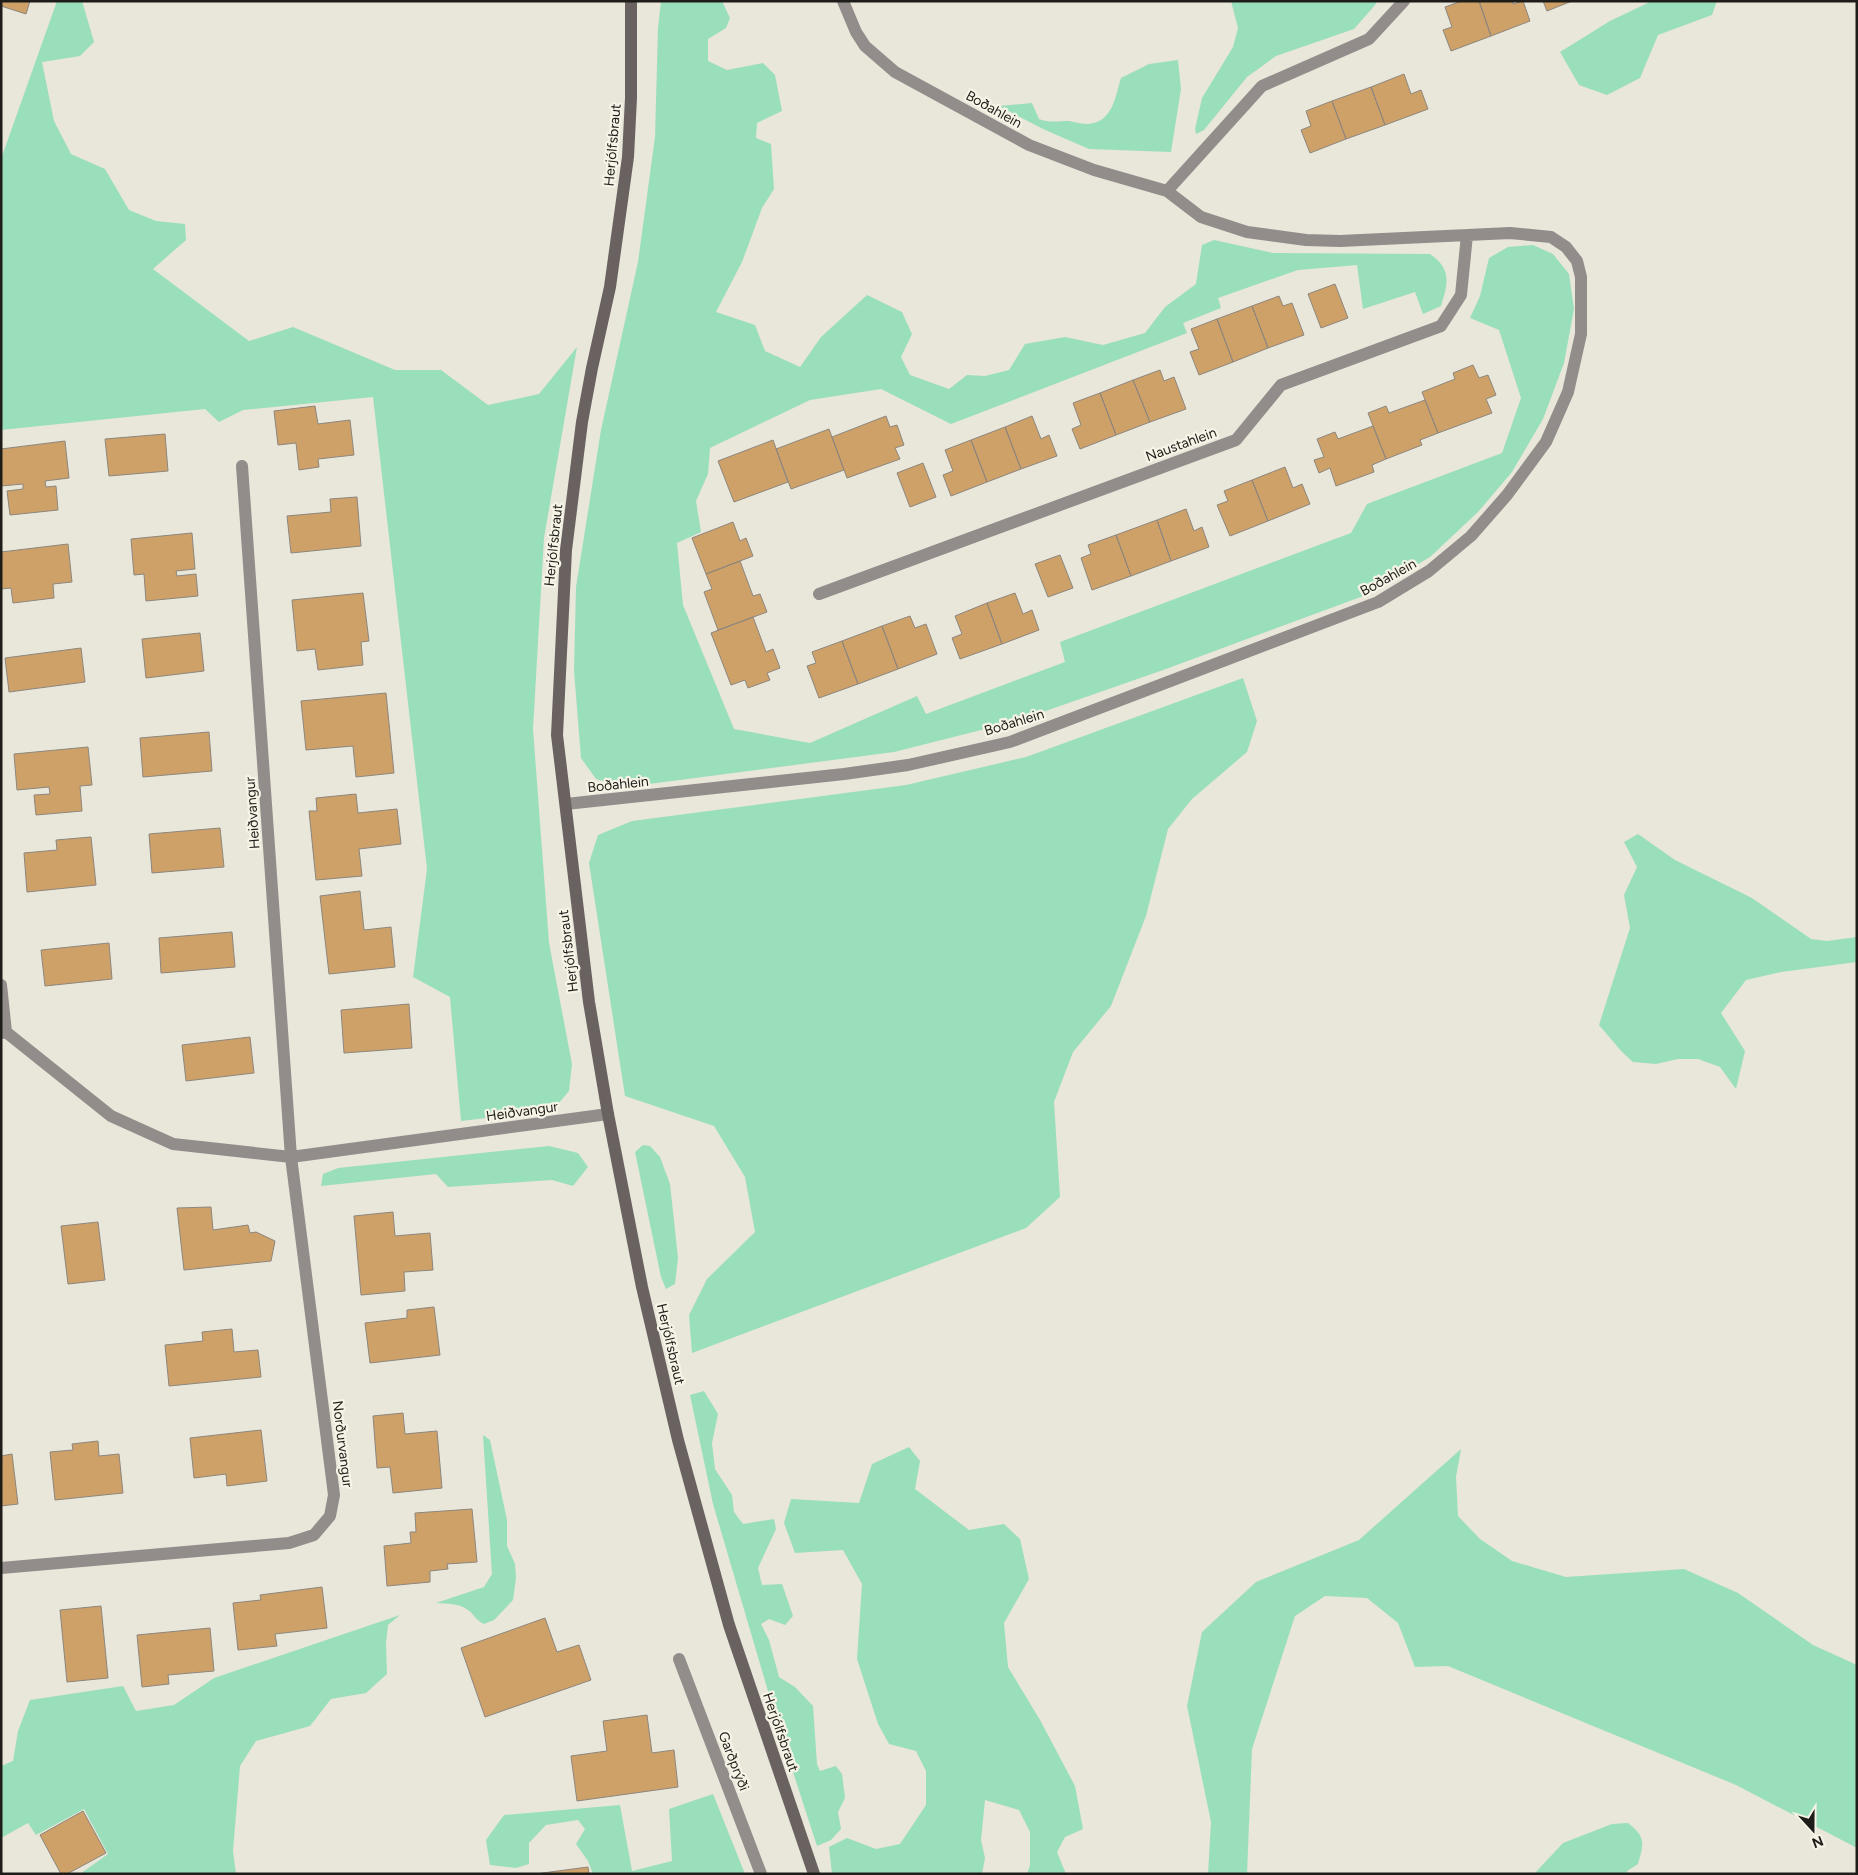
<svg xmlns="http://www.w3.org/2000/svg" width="1858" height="1875" font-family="Figtree,sans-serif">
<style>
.green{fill:#9adfbb}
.building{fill:#cea169;stroke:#8d867d}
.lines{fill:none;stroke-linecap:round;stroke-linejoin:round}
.street{stroke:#928c8b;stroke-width:12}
.secondary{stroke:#6a6261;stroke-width:12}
.labels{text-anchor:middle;stroke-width:4.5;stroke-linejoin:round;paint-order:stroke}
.street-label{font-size:14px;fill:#1e1d19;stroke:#f6f3e7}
</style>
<rect width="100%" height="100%" fill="#e9e6da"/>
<path class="green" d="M 57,1 L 82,1 L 94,42 L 80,56 L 42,62 L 54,121 L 71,154 L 105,169 L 129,210 L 156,221 L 185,224 L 186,240 L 153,269 L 249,341 L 293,327 L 395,370 L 441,370 L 488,405 L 539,394 L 577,347 L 544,538 L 533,729 L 549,943 L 572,1064 L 569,1091 L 553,1110 L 461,1121 L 450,997 L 413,977 L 427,869 L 373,397 L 243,410 L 219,422 L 205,409 L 1,430 L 1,159 Z
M 661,1 L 722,1 L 730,18 L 726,28 L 708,39 L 708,61 L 727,70 L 763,63 L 775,75 L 782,111 L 757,123 L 756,138 L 771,144 L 774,189 L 762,208 L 742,262 L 716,312 L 755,325 L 765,351 L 800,367 L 821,337 L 867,295 L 902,312 L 912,334 L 901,357 L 910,375 L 949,389 L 967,375 L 985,376 L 1009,370 L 1025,344 L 1065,337 L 1103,345 L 1145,333 L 1165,307 L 1196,284 L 1202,245 L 1214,240 L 1273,253 L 1430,254 C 1452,269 1448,284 1441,306 L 1423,314 L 1415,292 L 1363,309 L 1357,265 L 1298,270 L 1218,298 L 1221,308 L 1183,323 L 1187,333 L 951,424 L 881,389 L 810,400 L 710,448 L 708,474 L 696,501 L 701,532 L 677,543 L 683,605 L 734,729 L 810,743 L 917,696 L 926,714 L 1065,662 L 1060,642 L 1351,533 L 1367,504 L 1502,453 L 1521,398 L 1499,330 L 1470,318 L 1480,296 L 1489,258 L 1508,247 L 1533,245 L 1553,254 L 1569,274 L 1574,309 L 1564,363 L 1543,419 L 1512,472 L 1478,512 L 1430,557 L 1366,595 L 1166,669 L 1017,721 L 894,752 L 626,787 L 596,779 L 581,758 L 574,671 L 576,587 L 601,430 L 638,262 L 655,137 L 658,28 Z
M 1231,1 L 1376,1 L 1376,4 L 1354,29 L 1276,56 L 1247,77 L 1204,130 L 1196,134 L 1195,129 L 1202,98 L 1233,47 L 1238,28 Z
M 1652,1 L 1717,1 L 1712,15 L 1658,35 L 1640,78 L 1607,95 L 1579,85 L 1560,52 L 1610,21 Z
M 1178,60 L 1181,89 L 1171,152 L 1089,149 L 1043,129 L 999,106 L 1032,103 L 1039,119 C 1049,123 1058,121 1069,121 C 1076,122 1082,124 1088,124 C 1113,122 1115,97 1121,78 L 1149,64 Z
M 1243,678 L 1257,721 L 1247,752 L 1192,799 L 1168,829 L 1146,916 L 1111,1006 L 1073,1052 L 1054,1102 L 1060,1197 L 1026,1228 L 692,1353 L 689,1315 L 707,1279 L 755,1232 L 745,1177 L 714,1126 L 625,1096 L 589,863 L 598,835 L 632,821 L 906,785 L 1026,757 Z
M 1638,834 L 1675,860 L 1752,898 L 1811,939 L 1827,941 L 1857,937 L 1857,962 L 1781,972 L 1746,980 L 1721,1013 L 1745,1051 L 1736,1089 L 1720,1067 L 1698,1059 L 1678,1059 L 1656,1064 L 1633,1062 L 1622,1052 L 1599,1025 L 1630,928 L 1624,895 L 1637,867 L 1624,842 Z
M 643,1145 L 650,1146 L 660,1157 L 670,1184 L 678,1258 L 675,1284 L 666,1289 L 661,1277 L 635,1152 Z
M 549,1146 L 578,1153 L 588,1167 L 573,1186 L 552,1180 L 448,1187 L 436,1174 L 321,1186 L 323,1174 L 338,1168 Z
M 704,1391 L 718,1414 L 712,1443 L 715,1469 L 732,1495 L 734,1512 L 743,1524 L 774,1519 L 776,1529 L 758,1568 L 762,1585 L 782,1584 L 793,1616 L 785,1625 L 769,1619 L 761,1624 L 769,1640 L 779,1677 L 795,1687 L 813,1706 L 817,1764 L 820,1771 L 836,1766 L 842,1774 L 845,1798 L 838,1812 L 841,1829 L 831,1840 L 817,1846 L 780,1732 L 713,1504 L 690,1395 Z
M 483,1435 L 490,1440 L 507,1520 L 507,1546 L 515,1564 L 516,1578 L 513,1600 L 494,1620 L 484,1624 C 475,1620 475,1615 468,1610 C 459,1603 447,1604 436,1603 L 484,1587 L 492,1574 Z
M 909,1447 L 920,1461 L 915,1489 L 969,1530 L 1004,1524 L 1020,1539 L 1029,1579 L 1004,1623 L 1008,1667 L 1040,1720 L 1075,1786 L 1083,1829 L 1065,1837 L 1057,1852 L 1066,1874 L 1027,1874 L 1030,1865 L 1030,1832 L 1019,1810 L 985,1800 L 981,1840 L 985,1858 L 982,1874 L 832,1874 L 829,1847 L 847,1838 L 876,1849 L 900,1844 L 926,1805 L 926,1771 L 916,1751 L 889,1744 L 878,1724 L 857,1659 L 862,1584 L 843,1550 L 795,1553 L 784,1523 L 791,1499 L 859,1503 L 872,1464 Z
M 1461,1449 L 1456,1477 L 1458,1516 L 1480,1539 L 1512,1561 L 1566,1577 L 1684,1569 L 1738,1593 L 1813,1645 L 1857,1665 L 1857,1848 L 1736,1785 L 1448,1666 L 1415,1667 L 1398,1623 L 1367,1598 L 1325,1596 L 1295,1616 L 1252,1749 L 1247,1874 L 1208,1874 L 1211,1822 L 1187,1706 L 1202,1632 L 1256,1582 L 1359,1540 Z
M 400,1615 L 388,1625 L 386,1643 L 387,1674 L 366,1693 L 331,1699 L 310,1726 L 256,1741 L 240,1766 L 233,1851 L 236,1874 L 80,1874 L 108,1854 L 84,1809 L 36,1835 L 28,1823 L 1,1838 L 1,1766 L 13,1761 L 18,1731 L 30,1700 L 123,1686 L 136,1711 L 174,1705 L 214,1678 Z
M 713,1794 L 745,1874 L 593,1874 L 588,1861 L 576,1844 L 585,1829 L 578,1820 L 546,1825 L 529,1843 L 529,1864 L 516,1868 L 490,1865 L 486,1840 L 504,1815 L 620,1805 L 632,1871 L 672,1861 L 669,1809 Z
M 1628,1823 C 1646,1837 1644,1843 1638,1864 L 1627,1871 L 1627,1874 L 1534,1874 L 1563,1843 L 1612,1824 Z"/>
<path class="building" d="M 1,1 L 30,1 L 26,14 L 1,6 Z
M 1462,1 L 1479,1 L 1491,36 L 1451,51 L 1443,30 L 1452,27 L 1445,7 Z
M 1479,1 L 1512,1 L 1513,4 L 1523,1 L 1530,21 L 1491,36 Z
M 1543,1 L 1572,1 L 1547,11 Z
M 1404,74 L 1411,94 L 1421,90 L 1428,109 L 1385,125 L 1371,87 Z
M 1371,87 L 1385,125 L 1346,139 L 1332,101 Z
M 1332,101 L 1346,139 L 1310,153 L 1301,130 L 1311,126 L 1306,111 Z
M 1335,284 L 1348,318 L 1321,328 L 1308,294 Z
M 1279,296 L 1283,306 L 1292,303 L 1304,335 L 1268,348 L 1252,306 Z
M 1252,306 L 1268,348 L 1233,362 L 1217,319 Z
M 1217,319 L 1233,362 L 1199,375 L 1190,352 L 1199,349 L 1191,329 Z
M 1473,365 L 1479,378 L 1488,375 L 1496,395 L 1486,399 L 1492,413 L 1438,433 L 1422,392 L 1455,379 L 1453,373 Z
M 1160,370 L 1164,381 L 1174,377 L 1186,409 L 1150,422 L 1133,380 Z
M 1133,380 L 1150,422 L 1116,435 L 1100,393 Z
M 1100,393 L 1116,435 L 1080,449 L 1072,429 L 1081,425 L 1073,403 Z
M 1425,400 L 1438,433 L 1420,440 L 1422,445 L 1386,459 L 1368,413 L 1386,406 L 1389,413 Z
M 315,406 L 318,424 L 350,420 L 354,455 L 318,459 L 319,467 L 299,470 L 296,443 L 278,445 L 274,411 Z
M 886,416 L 890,427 L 897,425 L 904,445 L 895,448 L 900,459 L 847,478 L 832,437 Z
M 1032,416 L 1041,439 L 1049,435 L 1057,456 L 1021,469 L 1005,427 Z
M 1373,426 L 1386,459 L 1372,465 L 1374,472 L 1336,486 L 1330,468 L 1319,473 L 1314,460 L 1324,457 L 1317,439 L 1335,432 L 1338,439 Z
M 1005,427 L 1021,469 L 987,482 L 971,440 Z
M 829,429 L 844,470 L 791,489 L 776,449 Z
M 165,434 L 168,471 L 109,476 L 105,439 Z
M 773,440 L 788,482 L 734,502 L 718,461 Z
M 971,440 L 987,482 L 951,496 L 943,475 L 953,471 L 945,450 Z
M 65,441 L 69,478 L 45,481 L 46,487 L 56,486 L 58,510 L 10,515 L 7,491 L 23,489 L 23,484 L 1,486 L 1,449 Z
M 923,463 L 936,497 L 910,507 L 897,473 Z
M 1285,467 L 1293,488 L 1302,484 L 1310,504 L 1268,521 L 1252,480 Z
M 1252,480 L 1268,521 L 1230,536 L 1217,505 L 1228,501 L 1224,491 Z
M 357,497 L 361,546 L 291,553 L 287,516 L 331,512 L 330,499 Z
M 1186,509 L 1194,531 L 1202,527 L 1209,547 L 1171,561 L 1157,520 Z
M 1157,520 L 1171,561 L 1131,576 L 1116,535 Z
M 733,522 L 740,541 L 746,538 L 753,556 L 706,574 L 692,538 Z
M 192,533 L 195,569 L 176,571 L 177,576 L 196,574 L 198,596 L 146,601 L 144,574 L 134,575 L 131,539 Z
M 1116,535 L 1131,576 L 1092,590 L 1081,558 L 1091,554 L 1088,545 Z
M 68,544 L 72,582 L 53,584 L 54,598 L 13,603 L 11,588 L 1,589 L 1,552 Z
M 1060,555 L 1073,588 L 1048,597 L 1035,564 Z
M 740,561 L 753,596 L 760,594 L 767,612 L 718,630 L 704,592 L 712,589 L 706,574 Z
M 363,593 L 369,641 L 361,642 L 363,665 L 318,670 L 315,649 L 297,651 L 292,600 Z
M 1015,593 L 1023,614 L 1032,610 L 1039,630 L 1002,644 L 987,603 Z
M 987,603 L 1002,644 L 960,659 L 952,638 L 962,634 L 955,616 Z
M 910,616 L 915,628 L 926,624 L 937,654 L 898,669 L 882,626 Z
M 753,617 L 766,652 L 773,649 L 780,668 L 767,673 L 770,680 L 748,688 L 745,680 L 731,685 L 711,633 Z
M 882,626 L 898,669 L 858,684 L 842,641 Z
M 200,633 L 204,671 L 146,678 L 142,639 Z
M 842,641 L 858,684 L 819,698 L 807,666 L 816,663 L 812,652 Z
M 81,648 L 85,682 L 9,692 L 5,658 Z
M 386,693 L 394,773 L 356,777 L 353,746 L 306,750 L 301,701 Z
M 209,732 L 212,771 L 143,777 L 140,738 Z
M 88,747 L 92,785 L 80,786 L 82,811 L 36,815 L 34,795 L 50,794 L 49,787 L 17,790 L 14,754 Z
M 356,794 L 358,813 L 397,809 L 401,844 L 359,849 L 362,876 L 316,880 L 309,811 L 317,811 L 316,798 Z
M 220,828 L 224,867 L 152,873 L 149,834 Z
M 91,837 L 96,885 L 27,892 L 24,853 L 57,850 L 56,840 Z
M 360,891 L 364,930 L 391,927 L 395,967 L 329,974 L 320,896 Z
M 232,932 L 235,967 L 161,973 L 159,938 Z
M 109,943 L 112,979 L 45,986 L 41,950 Z
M 409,1004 L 412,1048 L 344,1053 L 341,1010 Z
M 250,1037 L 254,1073 L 186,1081 L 182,1045 Z
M 211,1207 L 213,1230 L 248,1225 L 250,1233 L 256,1232 L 275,1241 L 271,1261 L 184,1270 L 177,1208 Z
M 393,1212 L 395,1236 L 430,1233 L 433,1270 L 404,1272 L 405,1291 L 361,1295 L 354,1216 Z
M 98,1222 L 105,1280 L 68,1284 L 61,1226 Z
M 434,1307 L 440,1355 L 370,1363 L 365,1323 L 407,1318 L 407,1310 Z
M 232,1329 L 234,1352 L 258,1350 L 261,1377 L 169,1386 L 165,1345 L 203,1341 L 202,1332 Z
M 403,1413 L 405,1434 L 437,1431 L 442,1488 L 393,1493 L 390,1467 L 377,1468 L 373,1416 Z
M 261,1430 L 267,1481 L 227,1486 L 226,1474 L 194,1478 L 190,1438 Z
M 98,1441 L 99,1456 L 119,1454 L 123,1493 L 55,1500 L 50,1452 L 73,1450 L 72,1444 Z
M 12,1454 L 18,1504 L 1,1506 L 1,1456 Z
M 472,1509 L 477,1562 L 447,1564 L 448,1569 L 430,1571 L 430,1582 L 387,1586 L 384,1546 L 411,1543 L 410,1532 L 416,1532 L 415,1513 Z
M 322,1587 L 327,1628 L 275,1634 L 277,1646 L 238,1650 L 233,1603 L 261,1600 L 260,1595 Z
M 101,1606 L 108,1678 L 67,1682 L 60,1610 Z
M 545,1618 L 557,1652 L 579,1645 L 591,1680 L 485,1717 L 461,1648 Z
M 210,1628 L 214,1671 L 168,1675 L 169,1684 L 142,1687 L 137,1635 Z
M 647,1715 L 652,1753 L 674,1750 L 678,1787 L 577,1801 L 571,1756 L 607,1751 L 603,1721 Z
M 83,1811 L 106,1853 L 67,1874 L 61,1874 L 40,1835 Z
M 588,1867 L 589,1874 L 535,1874 Z"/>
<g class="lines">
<path class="street" d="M 1167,191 L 1262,86 L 1369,39 L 1404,1
M 819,594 L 1236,440 L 1281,385 L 1441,326 L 1461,295 L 1467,235
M 566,804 L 844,774 L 908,765 L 1010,742 L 1378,602 L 1429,571 L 1471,536 L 1507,495 L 1546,442 L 1568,392 L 1581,334 L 1581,277 L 1577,261 L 1566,247 L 1551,237 L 1510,233 L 1340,241 L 1306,240 L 1247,232 L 1201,217 L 1167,191 L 1094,170 L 1029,145 L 895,72 L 865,46 L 856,32 L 843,1
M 1,985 L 6,1032
M 1,1033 L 6,1032 L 111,1116 L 173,1144 L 291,1157 L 608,1114
M 1,1568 L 289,1543 L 314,1535 L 330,1516 L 334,1495 L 291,1157 L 242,466
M 679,1659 L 761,1874"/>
<path class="secondary" d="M 631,1 L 631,98 L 628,157 L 610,287 L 592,368 L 582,422 L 566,550 L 557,735 L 589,1002 L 608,1114 L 642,1287 L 678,1440 L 729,1625 L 814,1874"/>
</g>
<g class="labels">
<g class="street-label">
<text transform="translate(994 109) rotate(29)" y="5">Boðahlein</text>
<text transform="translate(612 145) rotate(-85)" y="5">Herjólfsbraut</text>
<text transform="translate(1181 444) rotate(-20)" y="5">Naustahlein</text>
<text transform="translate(553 545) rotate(-84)" y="5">Herjólfsbraut</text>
<text transform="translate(1388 577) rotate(-29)" y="5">Boðahlein</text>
<text transform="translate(1014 722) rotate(-17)" y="5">Boðahlein</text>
<text transform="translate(618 784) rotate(-6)" y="5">Boðahlein</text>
<text transform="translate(252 813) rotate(-94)" y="5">Heiðvangur</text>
<text transform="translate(568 951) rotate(-97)" y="5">Herjólfsbraut</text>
<text transform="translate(522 1111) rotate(-8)" y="5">Heiðvangur</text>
<text transform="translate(671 1344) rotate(77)" y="5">Herjólfsbraut</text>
<text transform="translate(343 1444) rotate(83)" y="5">Norðurvangur</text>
<text transform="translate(781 1732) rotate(71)" y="5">Herjólfsbraut</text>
<text transform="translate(734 1761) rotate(69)" y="5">Garðprýði</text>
</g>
</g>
<rect width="1858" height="1875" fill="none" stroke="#1e1d19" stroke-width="5"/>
<g transform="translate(1813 1830) rotate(159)" stroke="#f6f3e7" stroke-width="4" paint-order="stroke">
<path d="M0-4L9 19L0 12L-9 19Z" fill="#1e1d19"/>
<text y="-8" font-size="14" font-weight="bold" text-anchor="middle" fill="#1e1d19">N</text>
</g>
</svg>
